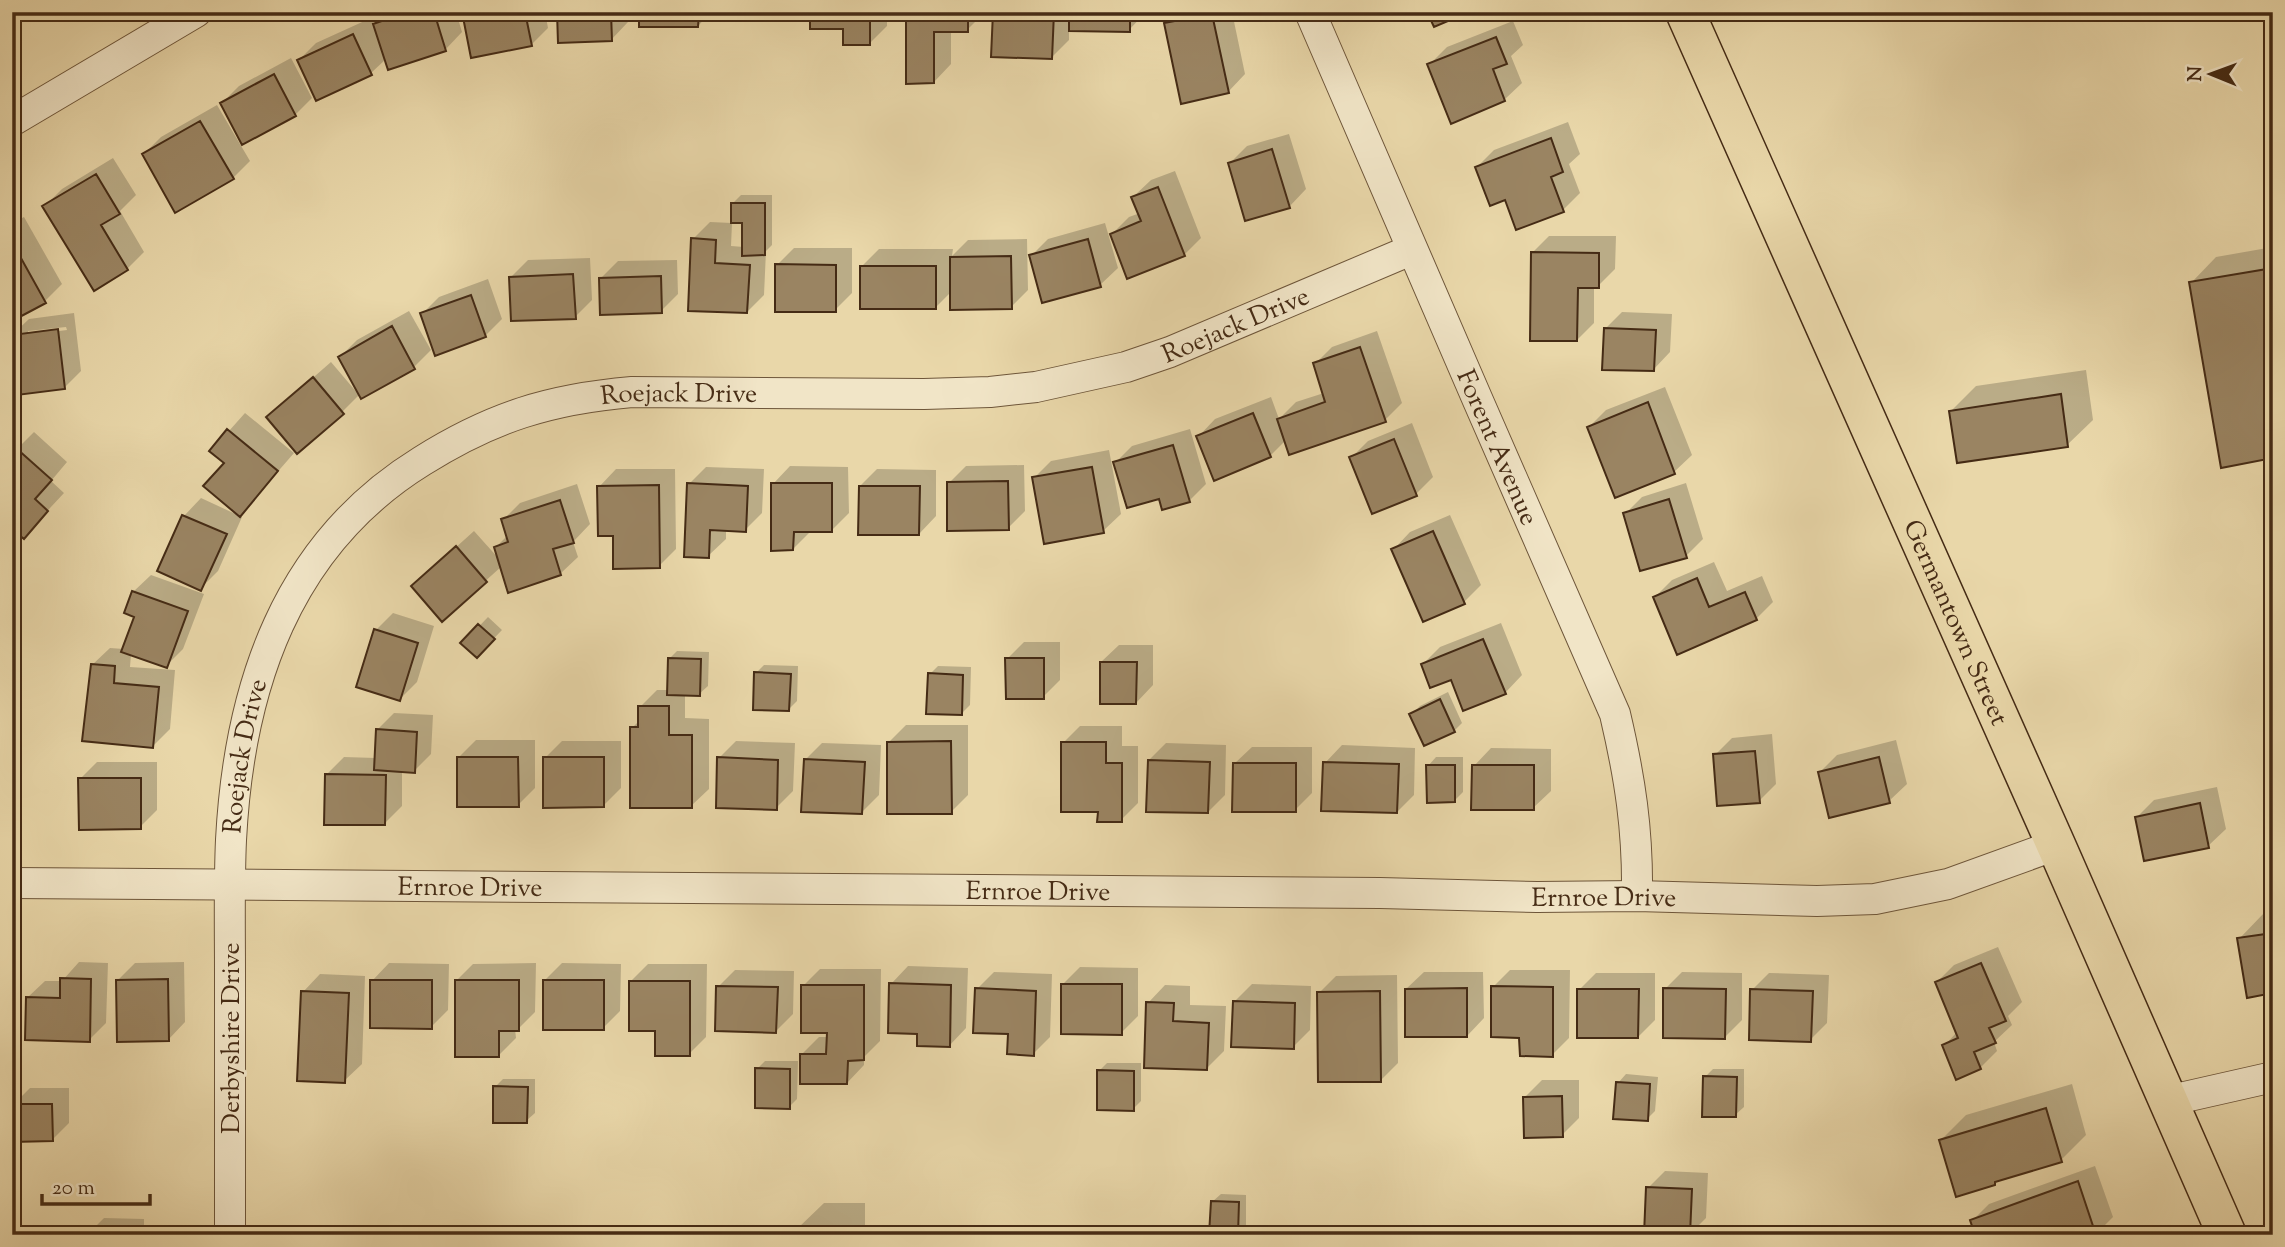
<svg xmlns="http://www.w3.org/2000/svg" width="2285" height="1247" font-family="'Sorts Mill Goudy',serif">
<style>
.shadow{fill:#0003;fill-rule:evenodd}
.building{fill:#9a8462;stroke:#452b15;stroke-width:2}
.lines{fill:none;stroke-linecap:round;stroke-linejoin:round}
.street-casing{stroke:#6e563a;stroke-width:32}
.primary-casing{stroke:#452b15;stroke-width:41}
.street{stroke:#f1e5c7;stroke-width:30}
.primary{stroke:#e9d7a9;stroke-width:38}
.labels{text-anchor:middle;stroke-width:6;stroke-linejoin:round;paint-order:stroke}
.street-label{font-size:26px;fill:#452b15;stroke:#f1e5c7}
</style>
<rect width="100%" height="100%" fill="#e9d7a9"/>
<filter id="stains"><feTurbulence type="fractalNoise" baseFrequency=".00286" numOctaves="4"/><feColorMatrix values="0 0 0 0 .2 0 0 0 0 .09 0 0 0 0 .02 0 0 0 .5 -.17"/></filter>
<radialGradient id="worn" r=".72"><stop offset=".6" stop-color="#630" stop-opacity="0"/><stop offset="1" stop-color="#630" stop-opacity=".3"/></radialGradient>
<path class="shadow" d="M 387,12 L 456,12 L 462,32 L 445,50 L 386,59 L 371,73 L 317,99 L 299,60 L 316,43 L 371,18 L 374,25 Z
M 464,12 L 545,12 L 548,28 L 531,45 Z
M 559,12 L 628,12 L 628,22 L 611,40 Z
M 641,12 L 711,12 L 698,26 Z
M 811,12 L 887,12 L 887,26 L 870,43 L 845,27 Z
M 907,12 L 984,12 L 984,13 L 967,30 L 951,30 L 951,64 L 934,82 Z
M 994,12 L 1146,12 L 1129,30 L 1069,29 L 1069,40 L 1051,58 Z
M 1178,12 L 1232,12 L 1245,74 L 1228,92 L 1166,24 Z
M 1513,21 L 1523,45 L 1511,56 L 1522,83 L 1504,100 L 1430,64 L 1447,47 Z
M 291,58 L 312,98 L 295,115 L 222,103 L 239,86 Z
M 217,105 L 250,161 L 233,178 L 144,154 L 161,137 Z
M 1568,122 L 1580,154 L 1569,164 L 1580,193 L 1563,210 L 1506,197 L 1477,167 L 1494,150 Z
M 1289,134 L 1306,189 L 1289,207 L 1230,163 L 1247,146 Z
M 113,158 L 136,195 L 120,211 L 144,252 L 127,269 L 94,289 L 45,206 L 62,189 Z
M 1175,171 L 1201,238 L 1184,255 L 1112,234 L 1129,217 L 1140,213 L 1133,197 L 1151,180 Z
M 741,195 L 772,195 L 772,245 L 766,251 L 764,295 L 747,312 L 693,239 L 710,222 L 732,223 L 731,246 L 744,247 L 744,221 L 733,203 Z
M 24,217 L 62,284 L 45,301 L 12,319 L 12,223 Z
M 1105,223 L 1118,268 L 1100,285 L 1044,301 L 1031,256 L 1048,239 Z
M 1549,236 L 1616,236 L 1615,269 L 1598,286 L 1594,286 L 1594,323 L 1577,340 L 1532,253 Z
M 1027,239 L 1028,290 L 1011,307 L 952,291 L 935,308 L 862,266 L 879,249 L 953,249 L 952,256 L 968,240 Z
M 2273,247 L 2273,457 L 2191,283 L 2216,257 Z
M 794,248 L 852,248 L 852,293 L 835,310 L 777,265 Z
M 590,258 L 592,300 L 575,317 L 511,277 L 528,260 Z
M 677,260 L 678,294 L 661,311 L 601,278 L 618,261 Z
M 488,279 L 502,319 L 485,336 L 422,314 L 439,297 Z
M 409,311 L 431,350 L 414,367 L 340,357 L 357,340 Z
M 1622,312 L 1672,314 L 1670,352 L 1653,370 L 1605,329 Z
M 74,313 L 81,371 L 64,388 L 18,393 L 12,335 L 29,319 ZM 66,327 L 67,330 L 28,335 L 28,331 Z
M 1377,331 L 1402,403 L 1385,420 L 1286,440 L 1270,456 L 1198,437 L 1215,419 L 1271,397 L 1279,419 L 1296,402 L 1324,393 L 1315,364 L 1332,347 Z
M 331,362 L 359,395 L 342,412 L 268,417 Z
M 2086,370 L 2093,420 L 2067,445 L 1951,411 L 1976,386 Z
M 1665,387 L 1692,455 L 1674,472 L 1616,495 L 1589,427 L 1606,410 Z
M 245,413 L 294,453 L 240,515 L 226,462 L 212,450 Z
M 1412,423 L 1433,477 L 1416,494 L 1351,458 L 1368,441 Z
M 1190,429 L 1206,484 L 1189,501 L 1160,497 L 1115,463 L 1132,446 Z
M 34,432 L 67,462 L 51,481 L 64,493 L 24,536 L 17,449 Z
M 1109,450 L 1121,514 L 1103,531 L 1034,478 L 1051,461 Z
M 1024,465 L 1025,511 L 1008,528 L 949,483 L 966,466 Z
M 790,466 L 848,467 L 849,513 L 832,530 L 810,532 L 793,549 L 773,484 Z
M 706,467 L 764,469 L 762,513 L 745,530 L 726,529 L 726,539 L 708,556 L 689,484 Z
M 616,469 L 675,469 L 676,549 L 659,566 L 615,534 L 599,487 Z
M 877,469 L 936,470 L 936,516 L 919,534 L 860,486 Z
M 1686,483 L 1703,539 L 1686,556 L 1625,514 L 1642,497 Z
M 577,484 L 590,524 L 573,542 L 578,557 L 560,574 L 502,566 L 442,620 L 413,586 L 474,531 L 500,560 L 496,547 L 508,535 L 503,520 L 520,503 Z
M 201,498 L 242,517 L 218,571 L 201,588 L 159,570 L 184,516 Z
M 1450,515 L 1481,585 L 1464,602 L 1393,550 L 1410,532 Z
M 1714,562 L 1727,591 L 1762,576 L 1773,602 L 1756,619 L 1655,597 L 1672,580 Z
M 151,575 L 204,594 L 183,649 L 166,666 L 131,654 L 130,667 L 175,670 L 170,729 L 153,746 L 92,665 L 110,648 L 124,649 L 136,616 L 133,592 Z
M 393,613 L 434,626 L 417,682 L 400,699 L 376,630 Z
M 488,617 L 502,630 L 477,656 L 463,643 Z
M 1501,623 L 1522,675 L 1505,693 L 1452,677 L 1423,664 L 1440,647 Z
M 1024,642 L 1060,642 L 1060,680 L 1043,697 L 1007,659 Z
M 1119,645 L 1153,645 L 1153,685 L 1136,703 L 1101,662 Z
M 677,651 L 709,652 L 708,686 L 699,694 L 685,694 L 685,718 L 709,719 L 709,789 L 691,806 L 632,728 L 640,720 L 640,707 L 657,690 L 669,690 L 669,659 Z
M 764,665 L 798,666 L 797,701 L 789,709 L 756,673 Z
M 938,666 L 971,667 L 970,705 L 961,714 L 930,674 Z
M 1448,692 L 1462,723 L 1454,731 L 1412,714 L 1420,706 Z
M 394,713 L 433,715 L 431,754 L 414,771 L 402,770 L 402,806 L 385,823 L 327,774 L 344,757 L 376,758 L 377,730 Z
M 906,725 L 968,725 L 968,795 L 951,812 L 889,742 Z
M 1080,726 L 1122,726 L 1122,746 L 1138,746 L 1138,803 L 1121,820 L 1099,811 L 1063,743 Z
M 1772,734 L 1776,784 L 1759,801 L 1715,755 L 1732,738 Z
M 476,740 L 535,740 L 535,788 L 518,805 L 458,758 Z
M 1896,740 L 1907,784 L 1889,801 L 1820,772 L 1837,755 Z
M 562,741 L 621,741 L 621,788 L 604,805 L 545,758 Z
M 736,741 L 795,743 L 793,791 L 776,808 L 719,758 Z
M 822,743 L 881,745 L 879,795 L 862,812 L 805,760 Z
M 1166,743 L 1226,745 L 1225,795 L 1208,812 L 1149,760 Z
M 1342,745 L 1415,748 L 1414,795 L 1397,812 L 1325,763 Z
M 1252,747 L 1312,747 L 1312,793 L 1295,810 L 1234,764 Z
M 1491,748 L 1551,749 L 1551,791 L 1533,808 L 1474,766 Z
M 1436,757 L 1463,757 L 1463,792 L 1454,801 L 1428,766 Z
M 97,762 L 157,762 L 157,810 L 140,827 L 80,779 Z
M 2217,787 L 2226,829 L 2208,846 L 2137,817 L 2154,800 Z
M 2273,912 L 2273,992 L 2239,939 L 2264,913 Z
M 1998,947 L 2022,1002 L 2008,1016 L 2012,1025 L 1994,1042 L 1997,1051 L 1980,1068 L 1944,1046 L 1957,1032 L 1937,982 L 1954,965 Z
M 12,960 L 20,960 L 20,1005 L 12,1014 Z
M 79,962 L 108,963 L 106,1023 L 89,1040 L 27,998 L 45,981 L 62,981 Z
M 184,962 L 185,1022 L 168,1040 L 118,980 L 135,963 Z
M 389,963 L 449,964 L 448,1010 L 431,1027 L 372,981 Z
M 536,963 L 535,1012 L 518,1029 L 515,1029 L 516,1038 L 498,1056 L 456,981 L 473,964 Z
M 562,963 L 621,964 L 620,1011 L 603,1028 L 545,980 Z
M 648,964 L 707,964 L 706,1037 L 689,1054 L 657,1029 L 631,981 Z
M 908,966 L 968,968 L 966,1028 L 949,1046 L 919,1032 L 891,984 Z
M 1080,967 L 1138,968 L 1138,1016 L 1121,1033 L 1063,984 Z
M 820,969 L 881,969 L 880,1041 L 864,1057 L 864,1065 L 847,1083 L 802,1054 L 819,1037 L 828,1037 L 828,1031 L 803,986 Z
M 735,970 L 794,971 L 793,1014 L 776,1031 L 718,987 Z
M 1510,970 L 1570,970 L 1569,1038 L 1552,1055 L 1521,1036 L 1493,987 Z
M 994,972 L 1052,974 L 1050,1037 L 1033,1054 L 1010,1033 L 977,989 Z
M 1424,972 L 1483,972 L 1484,1018 L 1467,1036 L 1406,989 Z
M 1682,972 L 1742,973 L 1742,1020 L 1725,1037 L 1665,989 Z
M 1596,973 L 1655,973 L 1655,1020 L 1638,1037 L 1579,990 Z
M 1769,973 L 1829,975 L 1827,1023 L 1810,1040 L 1752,990 Z
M 320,974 L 365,976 L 362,1064 L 344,1081 L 303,992 Z
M 1397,975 L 1398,1063 L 1381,1080 L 1319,993 L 1336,976 Z
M 1252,984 L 1311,986 L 1310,1030 L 1293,1047 L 1235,1001 Z
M 1165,985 L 1190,986 L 1190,1005 L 1226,1006 L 1224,1051 L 1207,1068 L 1148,1003 Z
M 765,1061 L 798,1061 L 797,1099 L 789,1107 L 757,1069 Z
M 1107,1063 L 1141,1063 L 1141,1101 L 1133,1109 L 1099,1071 Z
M 1713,1069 L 1744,1069 L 1744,1107 L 1735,1115 L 1705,1077 Z
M 1626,1074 L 1658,1077 L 1655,1111 L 1647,1119 L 1618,1083 Z
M 503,1079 L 535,1079 L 535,1113 L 526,1121 L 495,1087 Z
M 1542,1080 L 1579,1080 L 1579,1118 L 1562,1135 L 1525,1097 Z
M 2072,1084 L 2086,1135 L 2061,1160 L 1999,1179 L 1995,1184 L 1941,1140 L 1966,1115 Z
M 30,1088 L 69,1088 L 69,1123 L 52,1140 L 13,1105 Z
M 2095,1166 L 2113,1217 L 2096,1234 L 1972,1221 L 1989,1204 Z
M 1665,1171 L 1708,1173 L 1706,1218 L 1689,1235 L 1648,1188 Z
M 1221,1194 L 1246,1195 L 1246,1235 L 1251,1235 L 1211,1235 L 1212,1202 Z
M 824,1203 L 865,1203 L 865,1235 L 798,1235 L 798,1228 Z
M 104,1218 L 144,1219 L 144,1235 L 87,1235 Z
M 373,1230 L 411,1230 L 411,1235 L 368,1235 Z
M 635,1232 L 668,1233 L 668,1235 L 631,1235 Z"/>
<path class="building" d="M 12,12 L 36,12 L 12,25 Z
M 408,12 L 434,12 L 446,51 L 388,70 L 373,24 Z
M 462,12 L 525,12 L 532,46 L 471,58 Z
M 557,12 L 611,12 L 612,41 L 558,43 Z
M 639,12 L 699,12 L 698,27 L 639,27 Z
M 810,12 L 870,12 L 870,45 L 843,45 L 843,29 L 810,29 Z
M 906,12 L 968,12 L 968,32 L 934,32 L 934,83 L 906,84 Z
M 993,12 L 1054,12 L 1052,59 L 991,57 Z
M 1069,12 L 1130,12 L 1130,32 L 1069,31 Z
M 1427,12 L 1469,12 L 1434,27 Z
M 1212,14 L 1229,93 L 1181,104 L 1164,23 Z
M 353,34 L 372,75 L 316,101 L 297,60 Z
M 1496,37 L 1507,64 L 1493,69 L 1505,101 L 1451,124 L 1427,64 Z
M 274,74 L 296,116 L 242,145 L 220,103 Z
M 200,121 L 234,179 L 175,213 L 142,154 Z
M 1551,138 L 1563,172 L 1551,177 L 1564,212 L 1516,230 L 1505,200 L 1490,206 L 1475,167 Z
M 1272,149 L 1290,208 L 1245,221 L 1228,163 Z
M 96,174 L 120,214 L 101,225 L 128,270 L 94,291 L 42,206 Z
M 1158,187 L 1185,256 L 1127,279 L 1110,234 L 1141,221 L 1131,197 Z
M 731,203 L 765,203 L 765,255 L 742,256 L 742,223 L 731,223 Z
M 691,238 L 716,240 L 715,263 L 750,265 L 747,313 L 688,311 Z
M 1088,239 L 1101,287 L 1042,303 L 1029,255 Z
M 12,242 L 46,303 L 12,321 Z
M 1531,252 L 1599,253 L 1599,288 L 1578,288 L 1577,341 L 1530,341 Z
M 1011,256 L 1012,309 L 950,310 L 950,257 Z
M 775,264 L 836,265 L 836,312 L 775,312 Z
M 860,266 L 936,266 L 936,309 L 860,309 Z
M 2273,268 L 2273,458 L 2221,468 L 2189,282 Z
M 573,274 L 576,319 L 511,321 L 509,277 Z
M 661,276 L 662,313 L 600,315 L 599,278 Z
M 471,295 L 486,337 L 435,356 L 420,313 Z
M 392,326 L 415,369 L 361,399 L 338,357 Z
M 1604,328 L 1656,330 L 1654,371 L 1602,370 Z
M 58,329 L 65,389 L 17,395 L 12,335 Z
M 1360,347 L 1386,422 L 1289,455 L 1277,419 L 1325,402 L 1313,363 Z
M 313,377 L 344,414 L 297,454 L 266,417 Z
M 2061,394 L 2068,447 L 1957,463 L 1949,411 Z
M 1648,402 L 1675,474 L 1615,498 L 1587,427 Z
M 1253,413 L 1271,457 L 1214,481 L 1196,436 Z
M 227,429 L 278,471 L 240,517 L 203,486 L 224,463 L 209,451 Z
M 1394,439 L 1417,496 L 1372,514 L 1349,457 Z
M 1173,445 L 1190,502 L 1162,510 L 1159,499 L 1127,508 L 1113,462 Z
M 16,448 L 52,480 L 35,499 L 48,511 L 24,539 L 12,529 L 12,452 Z
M 1092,467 L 1104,533 L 1044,544 L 1032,477 Z
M 1008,481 L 1009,530 L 947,531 L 947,482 Z
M 687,483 L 748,486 L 746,532 L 710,530 L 709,558 L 684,557 Z
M 771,483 L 832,483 L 832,532 L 794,532 L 793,550 L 771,551 Z
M 659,485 L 660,568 L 613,569 L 613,536 L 598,536 L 597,486 Z
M 859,486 L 920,486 L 919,535 L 858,535 Z
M 1669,499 L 1687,558 L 1640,571 L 1623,513 Z
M 560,500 L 574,543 L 553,549 L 561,575 L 508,593 L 494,547 L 508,542 L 501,519 Z
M 182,515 L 227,534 L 201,591 L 157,571 Z
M 1433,531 L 1465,604 L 1423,622 L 1391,549 Z
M 456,546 L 487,582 L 442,622 L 411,586 Z
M 1697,578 L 1709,607 L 1745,592 L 1757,620 L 1677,655 L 1653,597 Z
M 132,591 L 188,611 L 167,668 L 121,652 L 134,617 L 124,613 Z
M 478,624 L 495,639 L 477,658 L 460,643 Z
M 374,629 L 418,643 L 400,701 L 356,687 Z
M 1483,639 L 1506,694 L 1463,711 L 1451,680 L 1430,688 L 1421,664 Z
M 668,658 L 701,659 L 700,696 L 667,695 Z
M 1005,658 L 1044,658 L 1044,699 L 1006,699 Z
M 1100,662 L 1137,662 L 1136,704 L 1100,704 Z
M 91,664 L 115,666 L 114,683 L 159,687 L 153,748 L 82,741 Z
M 754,672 L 791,674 L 789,711 L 753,710 Z
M 928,673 L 963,675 L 962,715 L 926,714 Z
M 1440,699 L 1455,732 L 1424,746 L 1409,714 Z
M 638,706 L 669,706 L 669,735 L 692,735 L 692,808 L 630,808 L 630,727 L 638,727 Z
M 376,729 L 417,732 L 415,773 L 374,770 Z
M 951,741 L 952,814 L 887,814 L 887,742 Z
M 1061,742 L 1106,742 L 1106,763 L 1122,763 L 1122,822 L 1097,822 L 1098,812 L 1061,812 Z
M 1755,751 L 1760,803 L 1717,806 L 1713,754 Z
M 457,757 L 518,757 L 519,807 L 457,807 Z
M 543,757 L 604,757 L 604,807 L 543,808 Z
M 717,757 L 778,760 L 777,810 L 716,808 Z
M 1879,757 L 1890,803 L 1829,818 L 1818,772 Z
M 804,759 L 865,762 L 862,814 L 801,812 Z
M 1148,760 L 1210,762 L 1208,813 L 1146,812 Z
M 1323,762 L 1399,764 L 1397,813 L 1321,811 Z
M 1233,763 L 1296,763 L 1296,812 L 1232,812 Z
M 1426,765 L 1455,765 L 1455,802 L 1427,803 Z
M 1472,765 L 1534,765 L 1534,810 L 1471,810 Z
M 325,774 L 386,775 L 385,825 L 324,825 Z
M 78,778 L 141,778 L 141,829 L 79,830 Z
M 2200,803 L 2209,848 L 2144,861 L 2135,817 Z
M 2273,933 L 2273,993 L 2247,998 L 2237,938 Z
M 1981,963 L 2006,1021 L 1989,1028 L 1996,1043 L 1974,1052 L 1981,1069 L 1956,1080 L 1942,1045 L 1958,1038 L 1935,982 Z
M 60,978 L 91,979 L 90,1042 L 25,1040 L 26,997 L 60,998 Z
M 168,979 L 169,1041 L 117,1042 L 116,980 Z
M 370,980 L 432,980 L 432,1029 L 370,1028 Z
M 455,980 L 519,980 L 519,1031 L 499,1031 L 499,1057 L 455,1057 Z
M 543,980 L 604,980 L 604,1030 L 543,1030 Z
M 629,981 L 690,981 L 690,1056 L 655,1056 L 655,1031 L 629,1031 Z
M 889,983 L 951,985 L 950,1047 L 917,1046 L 917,1034 L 888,1033 Z
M 1061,984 L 1122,984 L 1122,1035 L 1061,1034 Z
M 801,985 L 864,985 L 864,1060 L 848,1061 L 847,1084 L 800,1084 L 800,1054 L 826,1054 L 827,1033 L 801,1033 Z
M 716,986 L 778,987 L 776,1033 L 715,1031 Z
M 1491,986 L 1553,987 L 1553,1057 L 1520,1056 L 1519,1038 L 1491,1037 Z
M 975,988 L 1036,991 L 1034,1056 L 1007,1054 L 1008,1034 L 973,1033 Z
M 1467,988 L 1467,1037 L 1405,1037 L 1405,989 Z
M 1663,988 L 1726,989 L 1725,1039 L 1663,1038 Z
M 1577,989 L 1639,989 L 1638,1038 L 1577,1038 Z
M 1750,989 L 1813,991 L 1811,1042 L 1749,1040 Z
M 301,991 L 349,993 L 345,1083 L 297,1081 Z
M 1380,991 L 1381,1082 L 1318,1082 L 1317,992 Z
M 1233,1001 L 1295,1003 L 1294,1049 L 1231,1047 Z
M 1146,1002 L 1174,1003 L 1173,1021 L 1209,1023 L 1207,1070 L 1144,1068 Z
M 755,1068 L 790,1069 L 790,1109 L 755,1108 Z
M 1097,1070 L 1134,1071 L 1134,1111 L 1097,1110 Z
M 1703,1076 L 1737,1077 L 1736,1117 L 1702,1117 Z
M 1616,1082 L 1650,1084 L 1648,1121 L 1613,1119 Z
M 493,1086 L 528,1087 L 527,1123 L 493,1123 Z
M 1562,1096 L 1563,1137 L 1524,1138 L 1523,1097 Z
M 12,1104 L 52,1104 L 53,1141 L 12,1142 Z
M 2046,1108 L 2062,1162 L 1995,1182 L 1995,1185 L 1956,1197 L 1939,1140 Z
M 2078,1181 L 2096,1235 L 1975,1235 L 1970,1220 Z
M 1646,1187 L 1692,1189 L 1690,1235 L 1644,1235 Z
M 1211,1201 L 1239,1202 L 1238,1235 L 1209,1235 Z
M 797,1228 L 840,1228 L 840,1235 L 797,1235 Z"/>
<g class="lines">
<defs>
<g id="street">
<path id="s1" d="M 1310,12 C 1410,247 1513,480 1615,714 C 1630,778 1638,830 1637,896"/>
<path d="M 12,121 L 196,12"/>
<path id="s2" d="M 12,883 L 1380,893 L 1537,897 L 1637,896 L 1817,901 L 1875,899 L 1948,884 L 2056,845"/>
<path d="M 2167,1101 L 2273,1077"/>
<path id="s3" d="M 230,1235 C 230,1148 230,1060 230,973 C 230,929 229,884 231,840 C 239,687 286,545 422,461 C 492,417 550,399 632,392 L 924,394 L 990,392 L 1036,387 L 1126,367 L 1170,352 L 1411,250"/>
</g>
<g id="primary">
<path id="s4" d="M 1685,12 L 2056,845 L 2227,1235"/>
</g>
</defs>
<use href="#street" class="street-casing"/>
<use href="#primary" class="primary-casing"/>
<use href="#street" class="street"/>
<use href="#primary" class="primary"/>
</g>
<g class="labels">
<g class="street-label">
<text dy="9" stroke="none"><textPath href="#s3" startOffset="1675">Roejack Drive</textPath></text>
<text dy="9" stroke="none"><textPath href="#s3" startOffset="1108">Roejack Drive</textPath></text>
<text dy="9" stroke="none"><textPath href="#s1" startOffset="474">Forent Avenue</textPath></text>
<text dy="9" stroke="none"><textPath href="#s4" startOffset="668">Germantown Street</textPath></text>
<text dy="9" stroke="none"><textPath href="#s3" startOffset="480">Roejack Drive</textPath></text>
<text dy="9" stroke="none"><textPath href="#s2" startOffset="458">Ernroe Drive</textPath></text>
<text dy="9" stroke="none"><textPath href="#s2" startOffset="1026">Ernroe Drive</textPath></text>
<text dy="9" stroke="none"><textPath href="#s2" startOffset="1592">Ernroe Drive</textPath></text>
<text transform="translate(230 1038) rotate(-90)" y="9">Derbyshire Drive</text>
</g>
</g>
<rect width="2285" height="1247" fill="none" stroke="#e9d7a9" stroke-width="42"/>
<rect x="14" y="14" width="2257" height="1219" fill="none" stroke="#452b15" stroke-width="3.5"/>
<rect x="21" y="21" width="2243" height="1205" fill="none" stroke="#452b15" stroke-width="2"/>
<g transform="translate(2211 74) rotate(271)" stroke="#f1e5c7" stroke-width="5" paint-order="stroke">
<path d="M0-5L12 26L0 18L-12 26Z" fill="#452b15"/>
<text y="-10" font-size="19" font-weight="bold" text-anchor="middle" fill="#452b15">N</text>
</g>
<path d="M42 1194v10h108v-10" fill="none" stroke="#452b15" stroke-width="3.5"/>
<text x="52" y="1194" font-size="21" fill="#452b15" stroke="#f1e5c7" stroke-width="5" paint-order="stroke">20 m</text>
<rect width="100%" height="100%" filter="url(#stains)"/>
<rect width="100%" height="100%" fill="url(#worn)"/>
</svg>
